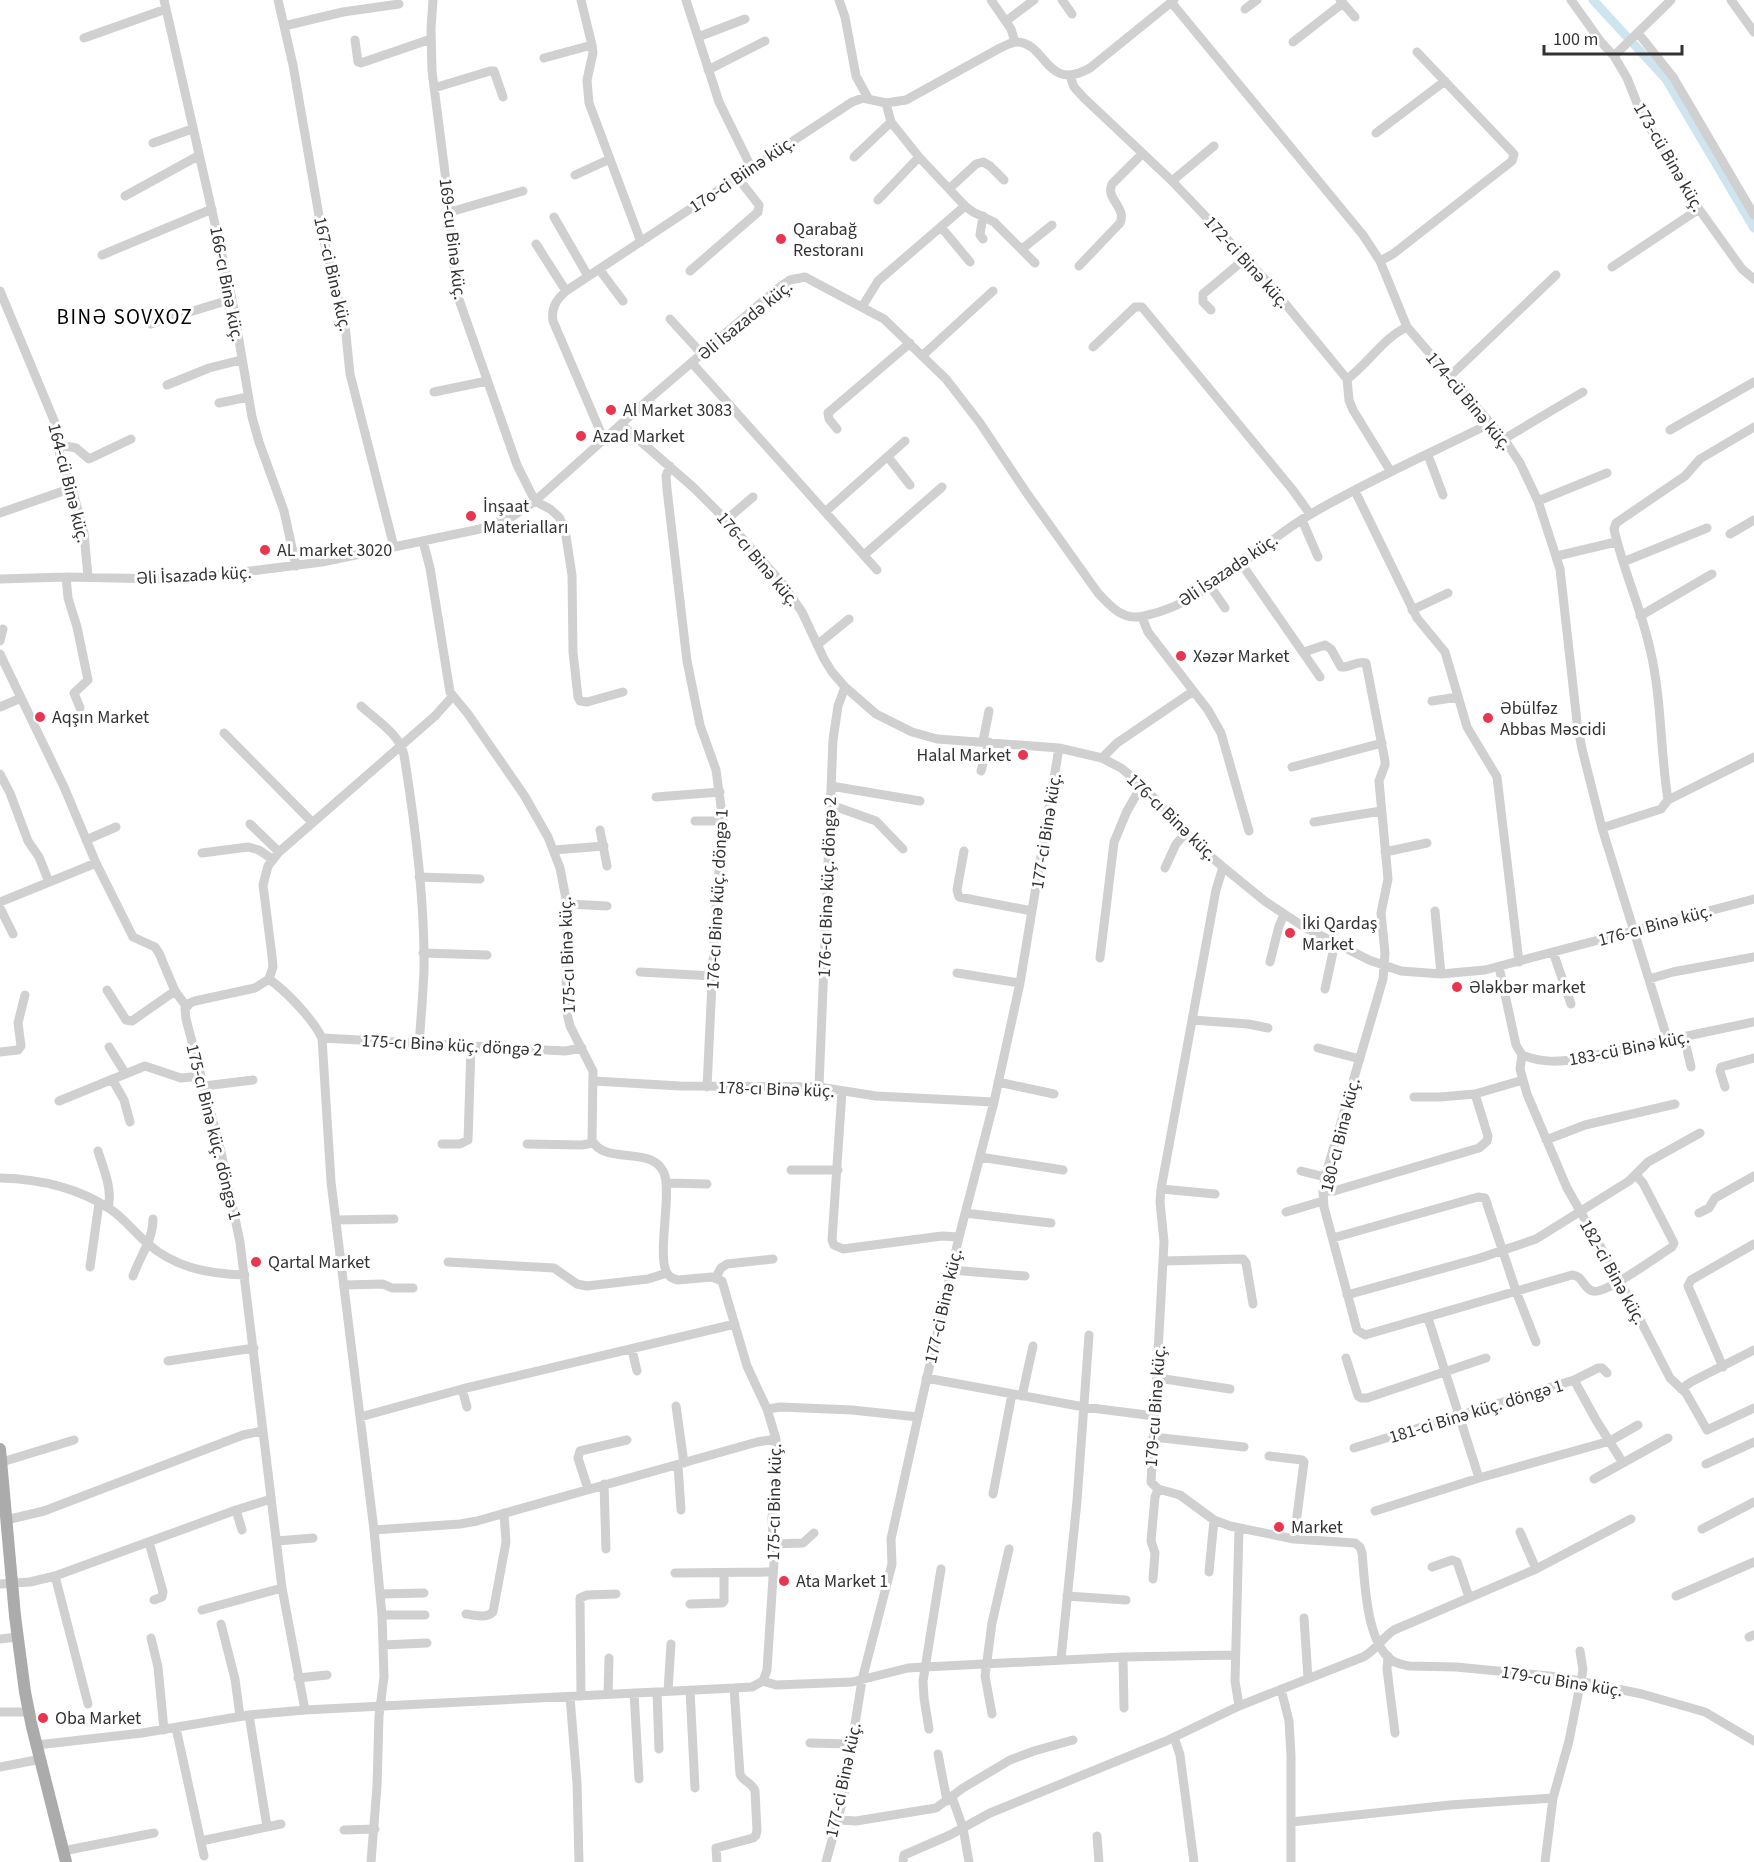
<svg xmlns="http://www.w3.org/2000/svg" width="1754" height="1862" font-family="'Source Sans 3',sans-serif">
<style>
.lines{fill:none;stroke-linecap:round;stroke-linejoin:round}
.canal{stroke:#cee4ee;stroke-width:9}
.minor{stroke:#d0d0d0;stroke-width:9}
.major{stroke:#ababab;stroke-width:12}
.poi-dot{fill:#e83650;stroke:#fff;stroke-width:2}
.labels{text-anchor:middle;stroke-width:6;stroke-linejoin:round;paint-order:stroke}
.street-label{font-size:18px;fill:#333;stroke:#fff}
.poi-label{font-size:18px;fill:#333;stroke:#fff;text-anchor:start}
.quarter-label{font-size:21px;letter-spacing:1.5px;fill:#000;stroke:#fff}
</style>
<rect width="100%" height="100%" fill="#fff"/>
<g class="lines">
<path class="canal" d="M 1593,0 L 1666,79 L 1754,228"/>
<path class="minor" d="M 164,0 L 232,299 L 252,417 L 259,442 L 284,511 L 296,566
M 278,0 L 293,65 L 322,233 L 345,325 L 350,374 L 394,547
M 433,0 L 431,29 L 432,71 L 450,212 L 456,291 L 517,465 L 535,501 L 550,509 L 559,517 L 565,530 L 572,575 L 573,652 L 578,697 L 580,701 L 587,702 L 623,692
M 581,0 L 592,45 L 593,53 L 587,80 L 589,103 L 641,242
M 686,0 L 719,102 L 751,167
M 839,0 L 845,17 L 856,76 L 868,98
M 991,0 L 1011,29 L 1015,42
M 1062,0 L 1072,14
M 1340,0 L 1355,17
M 1571,0 L 1601,42 L 1614,56 L 1627,78 L 1641,113 L 1699,209 L 1742,269 L 1754,279
M 1731,0 L 1754,32
M 1171,2 L 1363,235 L 1380,261 L 1407,327 L 1504,439 L 1520,463 L 1538,501 L 1560,569 L 1577,722 L 1582,749 L 1602,828 L 1668,1041
M 1245,9 L 1257,0
M 1006,21 L 1034,0
M 284,26 L 343,12 L 399,4
M 1638,33 L 1673,77 L 1754,215
M 698,37 L 745,19
M 84,38 L 166,9
M 355,40 L 358,62 L 361,63 L 431,39
M 1293,42 L 1343,3
M 1614,56 L 1671,0
M 544,58 L 592,45
M 708,70 L 765,41
M 1070,76 L 1074,87 L 1084,98 L 1172,181 L 1265,279 L 1347,379 L 1349,400 L 1353,410 L 1391,472
M 434,88 L 490,71 L 494,71 L 503,97
M 1376,133 L 1445,81
M 153,143 L 192,129
M 854,157 L 891,122
M 575,175 L 610,159
M 1172,181 L 1214,146
M 950,188 L 976,164 L 983,162 L 990,166 L 1004,180
M 125,196 L 198,156
M 878,200 L 919,157
M 965,206 L 973,212 L 994,222 L 1035,263
M 450,212 L 523,191
M 983,216 L 980,235 L 983,239
M 554,217 L 588,276
M 941,227 L 970,262
M 536,244 L 566,291
M 1022,249 L 1052,225
M 102,255 L 212,209
M 1380,261 L 1393,254 L 1512,161 L 1514,154 L 1417,52
M 1079,266 L 1120,223 C 1127,207 1105,199 1112,184 L 1142,154
M 1612,267 L 1699,209
M 599,269 L 623,301
M 690,271 L 758,212 L 759,205 L 737,177
M 0,291 L 58,430 L 60,457 L 72,488 L 84,533 L 88,577
M 862,307 L 878,281 L 965,206 L 919,157 L 891,122 L 886,103
M 1211,310 L 1203,302 L 1203,294 L 1246,258
M 670,319 L 702,354
M 151,324 L 232,299
M 1093,347 L 1135,307 L 1142,307 L 1292,489 L 1310,514
M 923,355 L 993,291
M 692,363 L 877,570
M 1449,377 L 1556,275
M 1347,379 C 1368,364 1383,338 1407,327
M 167,385 L 209,368 L 241,360
M 434,392 L 487,381
M 219,403 L 248,397
M 622,425 L 694,488 L 726,520 L 782,583 L 802,612 L 824,659 L 832,672 L 845,687 L 876,714 L 912,732 L 937,739 L 1059,748 L 1102,758 L 1121,768 L 1142,785 L 1196,844 L 1223,867 L 1266,902 L 1304,927 L 1369,960 L 1401,971 L 1441,974 L 1485,970 L 1754,899
M 837,429 L 829,419 L 828,413 L 910,343
M 1670,430 L 1754,382
M 1504,439 L 1583,392
M 604,440 L 553,321 C 551,308 556,300 566,291 L 852,102 L 863,98 L 886,103 L 906,100 L 1000,48 C 1005,46 1011,42 1017,42 C 1047,43 1046,93 1090,68 L 1174,0
M 60,445 L 76,448 L 89,459 L 131,439
M 1428,455 L 1443,495
M 888,457 L 910,485
M 670,466 L 666,476 L 667,489 L 687,661 L 700,725 L 716,770 L 723,821 L 715,921 L 707,1087
M 1355,491 L 1417,618 L 1445,652 L 1467,727 L 1497,777 L 1519,962
M 1538,501 L 1607,473
M 825,512 L 905,441
M 0,513 L 72,488
M 726,520 L 753,497
M 1302,520 L 1318,557
M 1730,534 L 1754,520
M 423,541 L 430,568 L 450,692 L 468,714 L 524,795 L 548,837 L 560,868 L 567,904 L 566,1009 L 570,1026 L 593,1071 L 592,1140 C 605,1167 656,1143 665,1176 C 671,1198 657,1256 667,1273 C 669,1277 673,1279 678,1280 L 712,1277 L 722,1281 L 747,1366 L 767,1409 L 776,1439 L 777,1462 L 772,1518 L 774,1562 L 767,1670 L 763,1681
M 864,555 L 942,487
M 1557,556 L 1616,542
M 1623,562 L 1707,528
M 1241,563 L 1320,677
M 66,577 L 68,598 L 77,627 L 88,680 L 74,693 L 80,708
M 0,579 L 66,577 L 162,579 L 227,574 L 322,562 L 480,529 L 513,516 L 535,501 L 649,399 L 776,290 L 790,280 L 805,277 L 884,319 L 946,379 L 980,423 L 1026,492 L 1098,593 C 1111,607 1123,621 1144,616 C 1210,602 1255,546 1311,514 C 1369,480 1431,453 1491,423
M 1210,586 L 1225,608
M 1412,610 L 1448,593
M 1640,616 L 1712,574
M 1142,617 L 1148,632 L 1208,710 L 1221,733 L 1249,831
M 0,641 L 3,629
M 817,645 L 849,619
M 1304,652 L 1325,645 L 1331,649 L 1341,667 C 1350,668 1357,660 1366,663 L 1385,761 L 1385,765 L 1379,781 L 1388,879 L 1381,913 L 1385,953 L 1383,979 L 1325,1177 L 1323,1191 L 1324,1207 L 1357,1330 L 1365,1335 L 1572,1275 C 1584,1276 1583,1289 1593,1291 C 1605,1295 1659,1255 1672,1247 L 1674,1243 L 1643,1183 L 1636,1175
M 0,654 L 64,787 L 96,863 L 133,937 L 155,947 L 159,953 L 175,991 L 186,1006
M 1432,701 L 1458,697
M 361,706 C 376,720 400,734 404,755 C 415,823 425,902 424,970 C 423,995 421,1019 419,1044
M 0,707 L 21,698
M 224,733 L 312,822
M 983,741 L 989,711
M 1102,758 L 1117,743 L 1192,692
M 1292,767 L 1382,743
M 981,771 L 989,742
M 0,774 L 10,793 L 28,841 L 39,857 L 49,882
M 831,786 L 920,801
M 656,797 L 720,792
M 1668,800 L 1754,757
M 831,805 L 876,821 L 903,849
M 695,821 L 723,821
M 1314,822 L 1381,811
M 250,824 L 279,852
M 1602,828 L 1661,809 L 1668,800 C 1660,750 1662,699 1650,649 C 1641,608 1623,570 1614,529 L 1616,523 L 1685,476 L 1700,459 L 1754,427
M 600,830 L 607,866
M 86,840 L 116,827
M 554,850 L 604,846
M 964,851 L 957,890 L 959,897 L 1032,911
M 1385,852 L 1427,843
M 202,853 L 248,847 L 259,850 L 272,859
M 1223,867 L 1216,890 L 1161,1189 L 1160,1202 L 1164,1242 L 1151,1482 L 1158,1489 L 1180,1495 L 1214,1520 L 1230,1526 L 1294,1539 L 1355,1543 L 1360,1547 L 1362,1553 C 1365,1582 1366,1647 1395,1662 C 1399,1664 1404,1665 1409,1666 L 1456,1667 L 1559,1677 L 1642,1694 L 1705,1712 L 1754,1741
M 1165,868 L 1176,844 L 1186,833
M 419,877 L 480,879
M 0,902 L 96,863
M 567,904 L 607,906
M 0,908 L 13,934
M 1435,911 L 1441,974
M 1553,952 L 1571,1004
M 423,953 L 487,955
M 1100,958 L 1114,842 L 1127,811 L 1142,785
M 1270,962 L 1279,926 L 1284,915
M 1499,967 L 1516,1045 L 1522,1055 C 1539,1062 1555,1062 1573,1060 L 1754,1022
M 640,972 L 713,976
M 957,973 L 1020,983
M 269,979 C 287,992 312,1018 322,1038 L 331,1182 L 374,1530 L 382,1615 L 384,1677 L 379,1716 L 377,1786 L 371,1862
M 1649,979 L 1673,972 L 1754,957
M 1325,989 L 1335,943
M 107,990 L 126,1020 L 132,1021 L 175,991
M 1192,1020 L 1248,1024 L 1268,1028
M 1684,1037 L 1691,1067
M 322,1038 L 565,1051 L 582,1048
M 109,1047 L 125,1073
M 1318,1048 L 1360,1059
M 0,1052 L 18,1050 L 21,1046 L 18,1023 L 25,995
M 1522,1055 L 1520,1069 L 1527,1094 L 1567,1188 L 1620,1281 L 1670,1378 L 1686,1393 L 1707,1430 L 1754,1408
M 112,1079 L 124,1100 L 130,1122
M 594,1081 L 680,1086 L 819,1087 L 876,1096 L 994,1102
M 998,1082 L 1054,1094
M 204,1086 L 253,1080
M 819,1087 L 833,740 L 838,706 L 845,687
M 1725,1087 L 1720,1071 L 1721,1067 L 1754,1058
M 842,1091 L 832,1240 L 834,1245 L 843,1249 L 942,1236 L 959,1237
M 1414,1097 L 1440,1097 L 1475,1094
M 59,1101 L 145,1066 L 181,1078 L 201,1076
M 1546,1140 L 1585,1125 L 1675,1104
M 442,1144 L 460,1144 L 468,1140 L 471,1047
M 527,1144 L 582,1145 L 593,1143
M 98,1151 C 103,1168 113,1189 108,1208
M 980,1157 L 1063,1170
M 791,1170 L 838,1170
M 1301,1171 L 1325,1177
M 0,1178 C 39,1179 77,1187 110,1209 C 124,1218 134,1232 147,1243 C 175,1268 209,1274 245,1275
M 667,1183 L 707,1184
M 1161,1189 L 1215,1194
M 1323,1191 L 1334,1191 L 1479,1148 L 1487,1141 L 1488,1136 L 1475,1094 L 1523,1080
M 1286,1212 L 1323,1201
M 965,1213 L 1051,1223
M 1699,1213 L 1709,1208 L 1715,1198 L 1754,1176
M 336,1220 L 394,1219
M 1333,1238 L 1478,1197 L 1485,1198 L 1516,1291 L 1536,1342
M 1163,1261 L 1243,1259 L 1246,1263 L 1253,1304
M 448,1262 L 554,1268 L 577,1284 L 587,1286 L 648,1279 L 667,1273
M 90,1267 L 99,1203
M 951,1270 L 1025,1276
M 133,1276 C 140,1256 153,1240 153,1219
M 716,1277 L 721,1268 L 727,1264 L 773,1259
M 344,1285 L 383,1284 L 392,1288 L 413,1288
M 1347,1295 L 1480,1258 L 1536,1239 L 1629,1181 L 1648,1162 L 1700,1133
M 1428,1318 L 1479,1478
M 632,1350 L 637,1371
M 1346,1358 L 1358,1396 L 1361,1398 L 1367,1398 L 1486,1358
M 168,1361 L 254,1348
M 1723,1367 L 1688,1286 L 1691,1280 L 1754,1244
M 926,1378 L 1084,1407 L 1154,1416
M 1158,1378 L 1230,1389
M 1574,1380 L 1598,1368 L 1602,1368 L 1607,1373
M 462,1389 L 467,1407
M 1681,1389 L 1691,1382 L 1754,1350
M 1022,1396 L 1033,1346
M 676,1406 L 684,1463
M 767,1409 L 781,1407 L 852,1410 L 918,1417
M 360,1417 L 462,1389 L 735,1324
M 1153,1437 L 1244,1447
M 1354,1448 L 1574,1380 L 1596,1420 L 1623,1463
M 1269,1456 L 1302,1460 L 1304,1462 L 1294,1539
M 2,1462 L 74,1440
M 1706,1464 L 1754,1442
M 678,1465 L 681,1510
M 1594,1479 L 1668,1438
M 604,1484 L 606,1549
M 588,1489 L 578,1458 L 580,1451 L 627,1440
M 993,1494 L 1012,1394
M 236,1510 L 242,1530
M 1375,1511 L 1479,1478 L 1610,1441 L 1638,1425
M 6,1520 L 44,1511 L 243,1435 L 262,1431
M 1239,1529 L 1235,1681 L 1239,1706
M 1702,1529 L 1754,1502
M 374,1530 L 460,1524 L 477,1521 L 757,1442 L 776,1439
M 1520,1532 L 1536,1569
M 277,1541 L 313,1538
M 149,1542 L 163,1592 L 162,1597 L 154,1600
M 773,1544 L 803,1543 L 814,1533
M 1432,1567 L 1452,1560 L 1457,1562 L 1469,1597
M 1209,1572 L 1214,1520
M 675,1573 L 773,1572
M 55,1576 L 88,1704
M 1153,1579 L 1155,1553 L 1151,1541 L 1155,1497 L 1158,1489
M 0,1584 L 30,1582 L 55,1576 L 236,1510 L 271,1499
M 380,1594 L 424,1593
M 1067,1596 L 1126,1600
M 1676,1596 L 1754,1562
M 690,1604 L 722,1603 L 724,1601 L 724,1573
M 202,1610 L 282,1588
M 466,1614 C 475,1615 486,1619 493,1612 L 506,1542 L 504,1513
M 382,1615 L 425,1615
M 1304,1618 L 1308,1678
M 221,1624 L 235,1679 L 240,1716
M 1749,1637 L 1754,1635
M 151,1638 L 158,1667 L 164,1730
M 0,1639 L 17,1637
M 383,1645 L 427,1643
M 1388,1656 L 1387,1669 L 1395,1733
M 1123,1657 L 1124,1708
M 1061,1659 L 1077,1501 L 1089,1335
M 298,1678 L 327,1675
M 1281,1689 L 1289,1721 L 1291,1756 L 1291,1862
M 690,1690 L 695,1788
M 668,1691 L 671,1644
M 657,1692 L 659,1749
M 634,1693 L 639,1779
M 608,1694 L 609,1658
M 581,1696 L 580,1598 L 587,1595 L 616,1594
M 570,1697 L 577,1783 L 579,1862
M 305,1710 L 282,1588 L 240,1242 L 221,1152 L 186,1019 L 185,1009 L 190,1003 L 195,1001 L 255,988 L 269,979 L 273,967 L 272,956 L 263,885 L 268,866 L 279,852 L 435,716 L 452,697
M 0,1712 L 29,1712
M 992,1714 L 985,1676 L 992,1623 L 1009,1549
M 249,1715 L 267,1827
M 176,1728 L 204,1856
M 929,1729 L 924,1698 L 923,1681 L 941,1569
M 1174,1737 L 1180,1755 L 1194,1862
M 810,1743 L 852,1744
M 37,1745 L 142,1733 L 249,1715 L 305,1710 L 734,1688 L 752,1687 L 763,1681 L 776,1685 L 852,1682 L 908,1668 L 925,1667 L 1123,1657 L 1235,1655
M 938,1754 L 947,1801
M 0,1767 L 41,1759
M 952,1797 L 963,1828 L 969,1862
M 839,1820 L 856,1821 L 936,1808 L 963,1788 L 1010,1760 L 1034,1751 L 1073,1740
M 1291,1822 L 1450,1805 L 1553,1798
M 344,1830 L 375,1829
M 1097,1836 L 1099,1862
M 201,1841 L 281,1824
M 63,1851 L 154,1833
M 717,1862 L 716,1848 L 753,1838 L 756,1835 L 757,1830 L 755,1791 C 752,1782 743,1782 740,1774 L 734,1688
M 826,1862 L 843,1800 L 862,1680 L 892,1564 L 891,1539 L 918,1417 L 959,1237 L 994,1102 L 1020,983 L 1059,748
M 903,1862 L 904,1855 L 950,1835 L 990,1813 L 1166,1741 L 1239,1706 L 1363,1657 C 1376,1650 1382,1638 1394,1630 L 1536,1569 L 1631,1519
M 1545,1862 L 1553,1798 L 1569,1741 L 1583,1670 L 1580,1651"/>
<path class="major" d="M 0,1449 L 15,1616 L 25,1692 L 32,1727 L 66,1862"/>
</g>
<g class="poi-dot">
<circle cx="781" cy="239" r="6"/>
<circle cx="611" cy="410" r="6"/>
<circle cx="581" cy="436" r="6"/>
<circle cx="471" cy="516" r="6"/>
<circle cx="265" cy="550" r="6"/>
<circle cx="1181" cy="656" r="6"/>
<circle cx="40" cy="717" r="6"/>
<circle cx="1488" cy="718" r="6"/>
<circle cx="1023" cy="755" r="6"/>
<circle cx="1290" cy="933" r="6"/>
<circle cx="1457" cy="987" r="6"/>
<circle cx="256" cy="1262" r="6"/>
<circle cx="1279" cy="1527" r="6"/>
<circle cx="784" cy="1581" r="6"/>
<circle cx="43" cy="1718" r="6"/>
</g>
<g class="labels">
<g class="street-label">
<text transform="translate(1669 157) rotate(60)" y="6">173-cü Binə küç.</text>
<text transform="translate(742 174) rotate(-34)" y="6">17o-ci Biinə küç.</text>
<text transform="translate(453 239) rotate(83)" y="6">169-cu Binə küç.</text>
<text transform="translate(1247 262) rotate(48)" y="6">172-ci Binə küç.</text>
<text transform="translate(333 274) rotate(77)" y="6">167-ci Binə küç.</text>
<text transform="translate(227 284) rotate(79)" y="6">166-cı Binə küç.</text>
<text transform="translate(745 320) rotate(-39)" y="6">Əli İsazadə küç.</text>
<text transform="translate(1469 401) rotate(50)" y="6">174-cü Binə küç.</text>
<text transform="translate(69 483) rotate(76)" y="6">164-cü Binə küç.</text>
<text transform="translate(758 559) rotate(50)" y="6">176-cı Binə küç.</text>
<text transform="translate(1228 570) rotate(-34)" y="6">Əli İsazadə küç.</text>
<text transform="translate(194 575) rotate(-3)" y="6">Əli İsazadə küç.</text>
<text transform="translate(1172 817) rotate(44)" y="6">176-cı Binə küç.</text>
<text transform="translate(1046 831) rotate(-81)" y="6">177-ci Binə küç.</text>
<text transform="translate(827 887) rotate(-88)" y="6">176-cı Binə küç. döngə 2</text>
<text transform="translate(717 899) rotate(-87)" y="6">176-cı Binə küç. döngə 1</text>
<text transform="translate(1655 925) rotate(-15)" y="6">176-cı Binə küç.</text>
<text transform="translate(567 955) rotate(-92)" y="6">175-cı Binə küç.</text>
<text transform="translate(452 1045) rotate(3)" y="6">175-cı Binə küç. döngə 2</text>
<text transform="translate(1629 1048) rotate(-11)" y="6">183-cü Binə küç.</text>
<text transform="translate(776 1089) rotate(2)" y="6">178-cı Binə küç.</text>
<text transform="translate(214 1132) rotate(76)" y="6">175-cı Binə küç. döngə 1</text>
<text transform="translate(1340 1135) rotate(-76)" y="6">180-cı Binə küç.</text>
<text transform="translate(1613 1272) rotate(61)" y="6">182-ci Binə küç.</text>
<text transform="translate(943 1306) rotate(-77)" y="6">177-ci Binə küç.</text>
<text transform="translate(1155 1406) rotate(-86)" y="6">179-cu Binə küç.</text>
<text transform="translate(1476 1411) rotate(-17)" y="6">181-ci Binə küç. döngə 1</text>
<text transform="translate(774 1502) rotate(-89)" y="6">175-cı Binə küç.</text>
<text transform="translate(1562 1681) rotate(9)" y="6">179-cu Binə küç.</text>
<text transform="translate(843 1780) rotate(-78)" y="6">177-ci Binə küç.</text>
</g>
<g class="poi-label">
<text x="793" y="235">Qarabağ<tspan x="793" dy="21">Restoranı</tspan></text>
<text x="623" y="416">Al Market 3083</text>
<text x="593" y="442">Azad Market</text>
<text x="483" y="512">İnşaat<tspan x="483" dy="21">Materialları</tspan></text>
<text x="277" y="556">AL market 3020</text>
<text x="1193" y="662">Xəzər Market</text>
<text x="1500" y="714">Əbülfəz<tspan x="1500" dy="21">Abbas Məscidi</tspan></text>
<text x="52" y="723">Aqşın Market</text>
<text x="1011" y="761" text-anchor="end">Halal Market</text>
<text x="1302" y="929">İki Qardaş<tspan x="1302" dy="21">Market</tspan></text>
<text x="1469" y="993">Ələkbər market</text>
<text x="268" y="1268">Qartal Market</text>
<text x="1291" y="1533">Market</text>
<text x="796" y="1587">Ata Market 1</text>
<text x="55" y="1724">Oba Market</text>
</g>
<g class="quarter-label">
<text x="125" y="324">BINƏ SOVXOZ</text>
</g>
</g>
<path d="M1544 45v9h138v-9" fill="none" stroke="#333333" stroke-width="3"/>
<text x="1553" y="45" font-size="18" fill="#333333" stroke="#ffffff" stroke-width="4.5" paint-order="stroke">100 m</text>
</svg>
